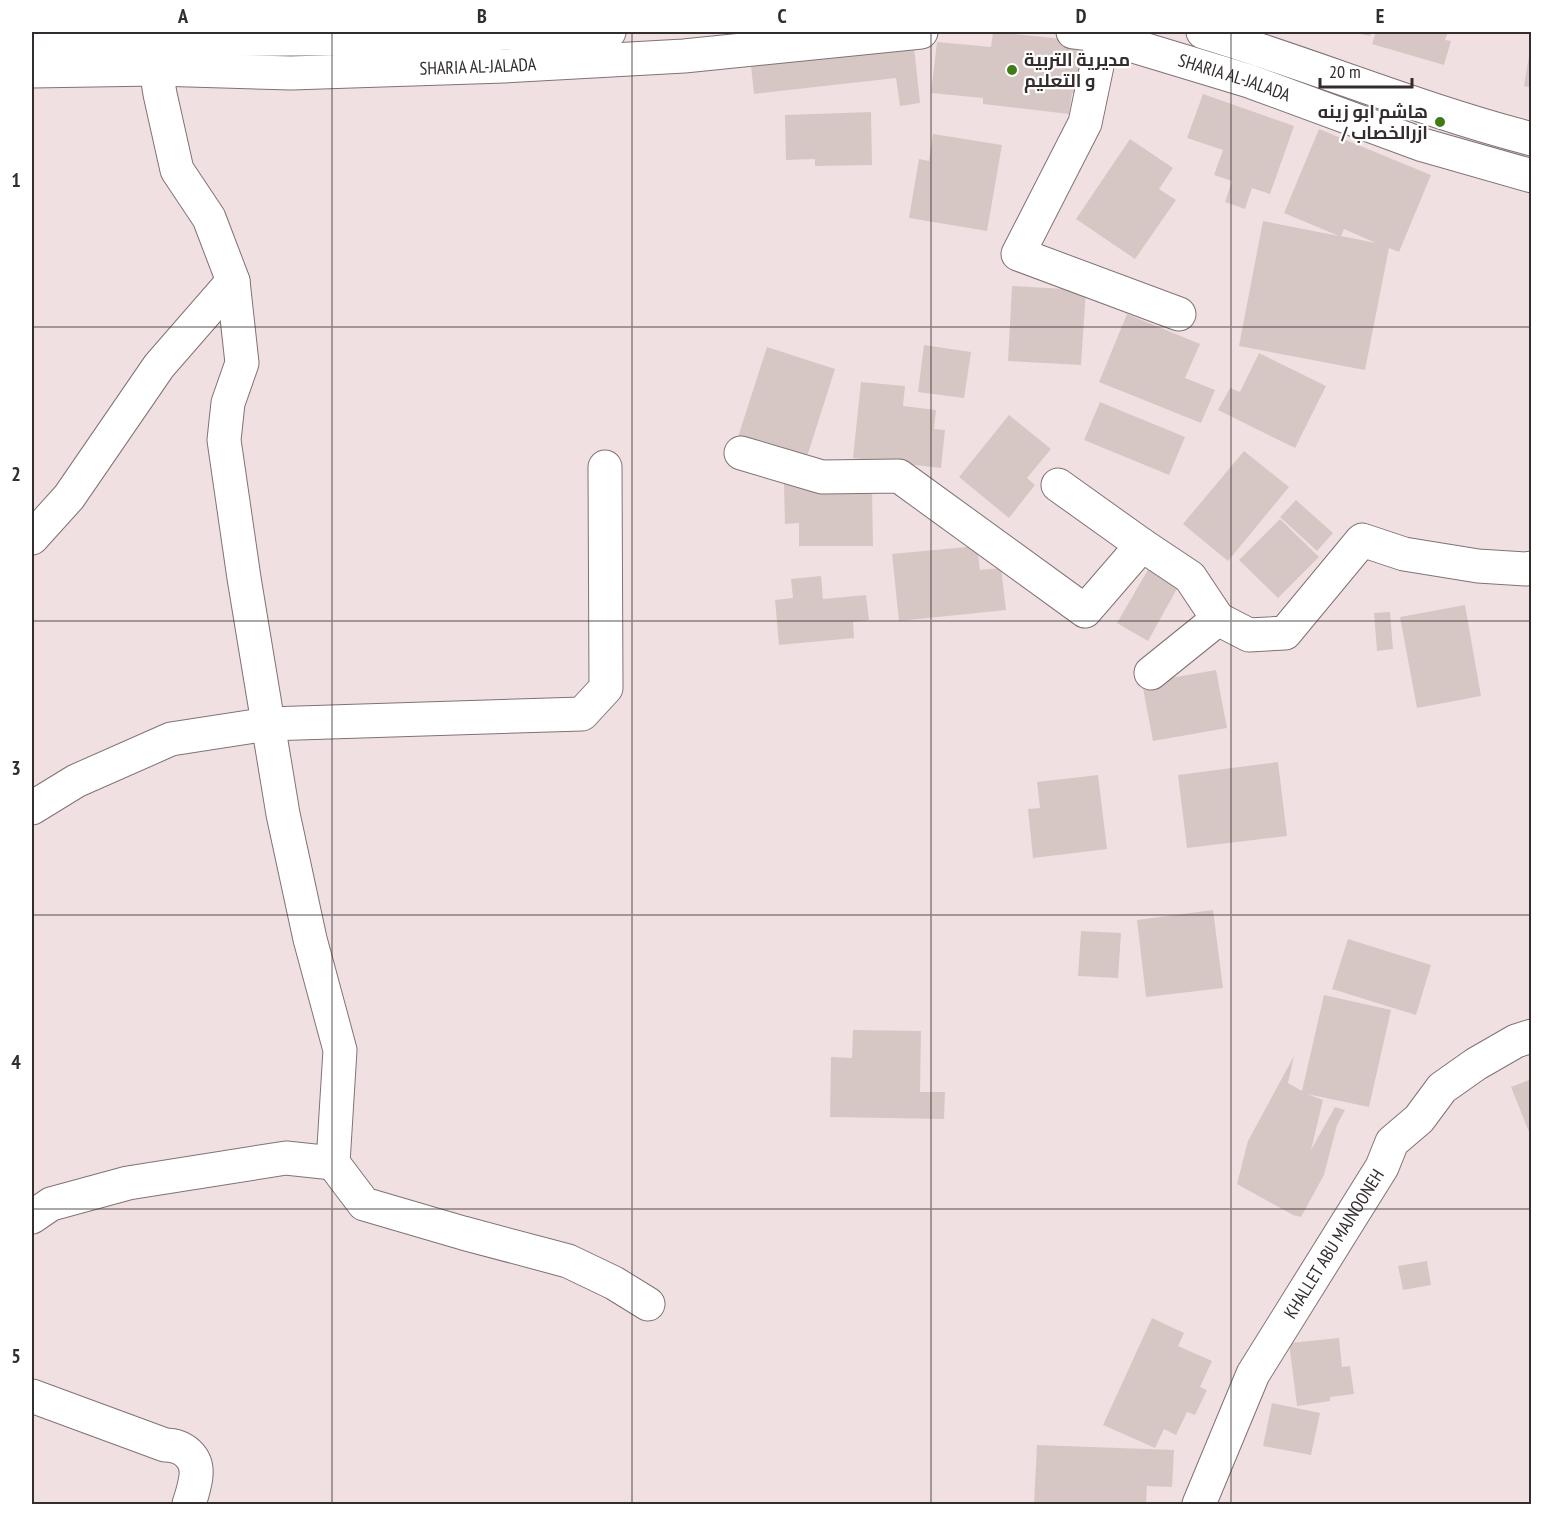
<svg xmlns="http://www.w3.org/2000/svg" width="1563" height="1536" font-family="'PT Sans Narrow',Cairo,sans-serif">
<style>
.building{fill:#d7c7c4;fill-rule:evenodd}
.lines{fill:none;stroke-linecap:round;stroke-linejoin:round}
.minor-casing{stroke:#817274;stroke-width:35}
.minor{stroke:#fff;stroke-width:33}
.grid{fill:none;stroke:#332d2e;stroke-width:1.5;stroke-opacity:0.55}
.poi-dot{fill:#407c16;stroke:#fff;stroke-width:2}
.labels{text-anchor:middle;stroke-width:4.5;stroke-linejoin:round;paint-order:stroke}
.poi-label{font-size:18px;font-weight:bold;fill:#332d2e;stroke:#fff;text-anchor:start}
.street-label{font-size:18px;fill:#332d2e;stroke:#fff}
.neatline{fill:none;stroke:#332d2e;stroke-width:2}
.grid-label{font-size:20px;text-anchor:middle;font-weight:bold;fill:#332d2e}
</style>
<rect width="100%" height="100%" fill="#f0e0e2"/>
<path class="building" d="M 993,32 L 1094,42 L 1088,95 L 1072,93 L 1069,114 L 983,104 L 983,98 L 931,93 L 937,42 L 991,47 Z
M 1351,32 L 1371,32 L 1370,36 Z
M 1376,32 L 1448,32 L 1445,40 L 1451,41 L 1444,65 L 1372,44 Z
M 914,47 L 920,103 L 900,106 L 896,78 L 754,94 L 751,66 Z
M 1530,50 L 1532,51 L 1532,88 L 1524,86 Z
M 1203,94 L 1294,126 L 1270,194 L 1252,188 L 1245,209 L 1225,202 L 1232,181 L 1214,175 L 1223,150 L 1187,138 Z
M 871,112 L 872,165 L 815,166 L 815,159 L 786,160 L 785,115 Z
M 1319,129 L 1431,175 L 1399,252 L 1389,248 L 1365,370 L 1239,346 L 1263,221 L 1339,236 L 1284,213 ZM 1344,229 L 1376,243 L 1341,236 Z
M 933,134 L 1002,145 L 987,231 L 909,218 L 919,159 L 929,161 Z
M 1130,139 L 1173,168 L 1159,189 L 1176,200 L 1135,259 L 1076,219 Z
M 1012,286 L 1086,290 L 1081,365 L 1008,361 Z
M 1127,314 L 1200,344 L 1185,378 L 1215,390 L 1201,423 L 1099,382 Z
M 924,345 L 971,352 L 964,398 L 918,392 Z
M 767,347 L 835,369 L 805,463 L 737,440 Z
M 1259,353 L 1326,386 L 1295,448 L 1218,410 L 1230,388 L 1240,392 Z
M 861,382 L 905,386 L 903,406 L 936,410 L 934,429 L 945,430 L 941,468 L 853,458 Z
M 1100,402 L 1185,437 L 1169,475 L 1084,440 Z
M 1009,415 L 1051,449 L 1027,478 L 1035,485 L 1009,518 L 959,477 Z
M 1244,451 L 1289,487 L 1228,561 L 1183,524 Z
M 784,484 L 872,486 L 873,546 L 799,546 L 799,523 L 785,524 Z
M 1296,500 L 1333,533 L 1317,551 L 1280,517 Z
M 1280,519 L 1319,557 L 1278,598 L 1239,560 Z
M 977,546 L 980,570 L 1001,568 L 1006,610 L 899,621 L 892,554 Z
M 1153,561 L 1183,578 L 1148,641 L 1117,623 Z
M 821,576 L 823,599 L 866,595 L 869,620 L 853,622 L 854,638 L 779,645 L 775,600 L 793,598 L 791,579 Z
M 1465,605 L 1481,696 L 1417,708 L 1400,617 Z
M 1390,612 L 1393,649 L 1377,651 L 1374,613 Z
M 1216,670 L 1227,728 L 1153,741 L 1142,683 Z
M 1278,762 L 1287,836 L 1187,848 L 1178,775 Z
M 1098,775 L 1107,849 L 1033,858 L 1028,809 L 1040,808 L 1037,782 Z
M 1213,910 L 1223,988 L 1146,997 L 1137,920 Z
M 1081,931 L 1121,933 L 1118,978 L 1078,976 Z
M 1348,939 L 1431,965 L 1416,1015 L 1332,989 Z
M 1324,995 L 1391,1010 L 1369,1107 L 1307,1094 L 1323,1100 L 1311,1150 L 1335,1107 L 1345,1110 L 1337,1125 L 1324,1175 L 1301,1217 L 1293,1215 L 1237,1184 L 1248,1141 L 1294,1056 L 1288,1083 L 1302,1091 Z
M 853,1030 L 921,1031 L 920,1092 L 945,1092 L 944,1119 L 830,1117 L 831,1057 L 852,1058 Z
M 1532,1079 L 1532,1131 L 1529,1132 L 1511,1087 Z
M 1427,1261 L 1431,1285 L 1403,1290 L 1398,1266 Z
M 1152,1318 L 1184,1333 L 1178,1346 L 1212,1361 L 1200,1387 L 1207,1390 L 1195,1415 L 1187,1412 L 1176,1435 L 1164,1429 L 1155,1448 L 1103,1425 Z
M 1339,1338 L 1342,1367 L 1350,1366 L 1354,1394 L 1330,1397 L 1330,1401 L 1297,1406 L 1289,1343 Z
M 1272,1403 L 1320,1413 L 1311,1455 L 1263,1446 Z
M 1037,1445 L 1174,1450 L 1172,1487 L 1147,1486 L 1146,1504 L 1034,1504 Z"/>
<g class="lines">
<defs>
<g id="minor">
<path id="s1" d="M 1073,32 L 1097,35 L 1249,81 L 1423,145 L 1532,176"/>
<path d="M 1203,32 C 1313,65 1420,110 1532,139"/>
<path d="M 1103,37 L 1085,123 L 1018,254 L 1179,314"/>
<path d="M 141,40 L 156,69 L 160,94 L 177,170 L 209,218 L 233,281 L 242,363 L 228,403 L 224,440 L 244,578 L 283,814 L 310,939 L 340,1050 L 333,1163 L 364,1204 L 463,1233 L 568,1261 L 614,1283 L 648,1304"/>
<path d="M 32,41 L 440,38 L 505,33 L 609,32"/>
<path id="s2" d="M 32,71 L 156,69 L 291,73 L 504,66 L 684,56 L 921,32"/>
<path d="M 741,453 L 822,477 L 899,476 L 1085,611 L 1142,545"/>
<path d="M 1058,485 L 1142,545 L 1190,577 L 1218,619"/>
<path d="M 32,538 L 69,497 L 159,366 L 233,281"/>
<path d="M 1151,673 L 1218,619 L 1249,635 L 1285,633 L 1362,540 L 1404,554 L 1478,566 L 1526,569 L 1532,568"/>
<path d="M 32,808 L 76,781 L 171,739 L 268,724 L 582,714 L 606,688 L 605,467"/>
<path d="M 32,1217 L 51,1204 L 128,1183 L 286,1158 L 333,1163"/>
<path d="M 32,1396 L 165,1445 C 183,1445 198,1457 196,1476 C 195,1485 192,1495 189,1504"/>
<path id="s3" d="M 1199,1504 L 1253,1374 L 1382,1167 L 1392,1142 L 1419,1119 L 1442,1088 L 1476,1064 L 1516,1041 L 1532,1036"/>
</g>
</defs>
<use href="#minor" class="minor-casing"/>
<use href="#minor" class="minor"/>
</g>
<path class="grid" d="M 332,32 L 332,1504M 632,32 L 632,1504M 931,32 L 931,1504M 1231,32 L 1231,1504M 32,327 L 1532,327M 32,621 L 1532,621M 32,915 L 1532,915M 32,1209 L 1532,1209"/>
<g class="poi-dot">
<circle cx="1012" cy="70" r="6"/>
<circle cx="1440" cy="122" r="6"/>
</g>
<g class="labels">
<g class="poi-label">
<text x="1024" y="66">مديرية التربية<tspan x="1024" dy="21">و التعليم</tspan></text>
<text x="1428" y="118" text-anchor="end">هاشم ابو زينه<tspan x="1428" dy="21">/ ازرالخصاب</tspan></text>
</g>
<g class="street-label">
<text dy="6" stroke="none"><textPath href="#s2" startOffset="446">SHARIA AL-JALADA</textPath></text>
<text dy="6" stroke="none"><textPath href="#s1" startOffset="168">SHARIA AL-JALADA</textPath></text>
<text dy="6" stroke="none"><textPath href="#s3" startOffset="294">KHALLET ABU MAJNOONEH</textPath></text>
</g>
</g>
<rect width="1563" height="1536" fill="none" stroke="#ffffff" stroke-width="66"/>
<path d="M1320 78v9h92v-9" fill="none" stroke="#332d2e" stroke-width="3"/>
<text x="1329" y="78" font-size="18" fill="#332d2e" stroke="#ffffff" stroke-width="4.5" paint-order="stroke">20 m</text>
<rect x="33" y="33" width="1497" height="1470" class="neatline"/>
<g class="grid-label">
<text x="183" y="23">A</text>
<text x="482" y="23">B</text>
<text x="782" y="23">C</text>
<text x="1081" y="23">D</text>
<text x="1380" y="23">E</text>
<text x="16" y="187">1</text>
<text x="16" y="481">2</text>
<text x="16" y="775">3</text>
<text x="16" y="1069">4</text>
<text x="16" y="1363">5</text>
</g>
</svg>
